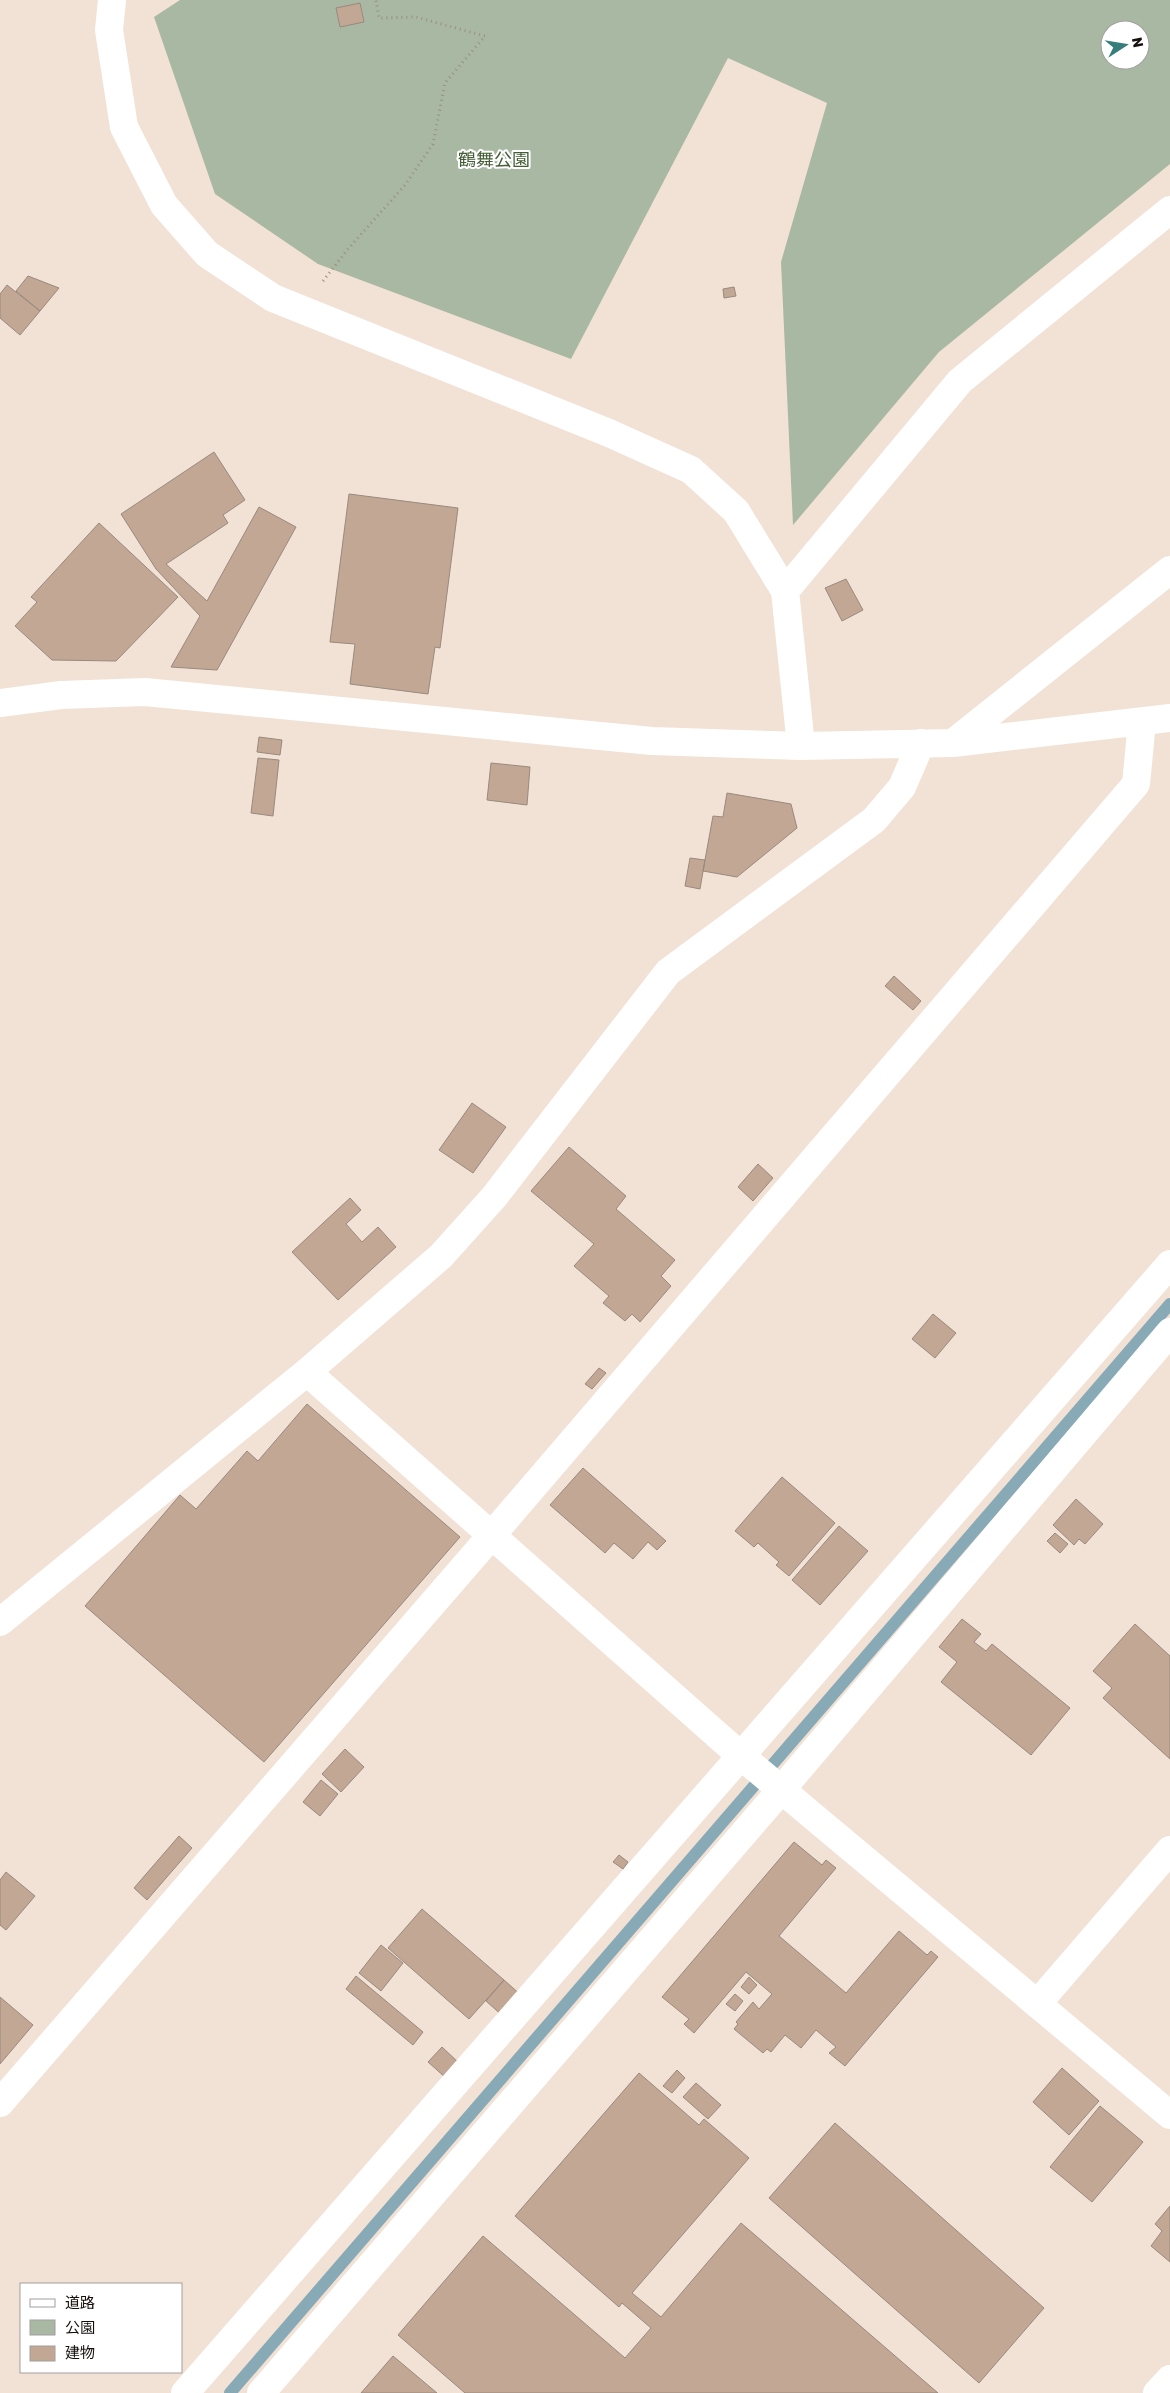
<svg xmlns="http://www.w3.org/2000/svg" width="1170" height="2393" font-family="Rubik,'Noto Sans JP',sans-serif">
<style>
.green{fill:#a9b8a3;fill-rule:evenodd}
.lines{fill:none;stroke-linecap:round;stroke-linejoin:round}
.stream{stroke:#88aab6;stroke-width:12}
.building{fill:#c2a794;stroke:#99897e}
.path{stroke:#9a8d84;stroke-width:3;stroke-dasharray:1 4;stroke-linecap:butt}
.minor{stroke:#fff;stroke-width:28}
.labels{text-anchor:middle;stroke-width:4;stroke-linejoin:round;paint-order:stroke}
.park-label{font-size:18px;fill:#435e35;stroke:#fff}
</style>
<rect width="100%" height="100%" fill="#f2e1d5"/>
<path class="green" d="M 180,0 L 1170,0 L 1170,164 L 939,352 L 793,525 L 781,262 L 827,103 L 728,58 L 571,359 L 318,264 L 215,194 L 154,17 ZM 1110,30 L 1140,30 L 1140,60 L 1110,60 Z"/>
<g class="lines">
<path class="stream" d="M 230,2393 L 1170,1304"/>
</g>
<path class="building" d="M 360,3 L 364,22 L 340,27 L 336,8 Z
M 28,276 L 59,288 L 40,311 L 16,291 Z
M 7,285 L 40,311 L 20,335 L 0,318 L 0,294 Z
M 734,287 L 736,296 L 724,298 L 723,289 Z
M 214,452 L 245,500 L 223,515 L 228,523 L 166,564 L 207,601 L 259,507 L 296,527 L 217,670 L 171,667 L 200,616 L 156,569 L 121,514 Z
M 349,494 L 458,508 L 440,648 L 435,647 L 428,694 L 350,684 L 355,644 L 330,642 Z
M 99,523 L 178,597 L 116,661 L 52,660 L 15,626 L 37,602 L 31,597 Z
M 846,579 L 863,610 L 842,621 L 825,588 Z
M 259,737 L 282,740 L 280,755 L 257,752 Z
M 258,758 L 279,760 L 273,816 L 251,813 Z
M 491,763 L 530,767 L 527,805 L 487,800 Z
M 727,793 L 791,804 L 797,828 L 737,877 L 703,871 L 713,816 L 723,817 Z
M 690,858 L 705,860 L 700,889 L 685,886 Z
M 894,976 L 921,1001 L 913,1010 L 885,986 Z
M 472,1103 L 506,1127 L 473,1173 L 439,1150 Z
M 569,1147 L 626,1196 L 616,1209 L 675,1260 L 661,1276 L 671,1286 L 640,1322 L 632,1314 L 625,1321 L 603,1303 L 609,1296 L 574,1266 L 594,1244 L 531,1191 Z
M 758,1164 L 773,1178 L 753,1201 L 738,1187 Z
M 350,1198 L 361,1210 L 346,1224 L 362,1242 L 378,1227 L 396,1247 L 338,1300 L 292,1252 Z
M 933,1314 L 956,1333 L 935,1358 L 912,1339 Z
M 599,1368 L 606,1373 L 592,1389 L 585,1384 Z
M 307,1404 L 460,1537 L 264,1762 L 85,1606 L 180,1495 L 196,1509 L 247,1451 L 258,1461 Z
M 583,1468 L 666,1541 L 657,1550 L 648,1542 L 633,1559 L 614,1543 L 605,1553 L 550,1505 Z
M 782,1477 L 835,1523 L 789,1576 L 776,1565 L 779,1562 L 758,1543 L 754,1547 L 735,1531 Z
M 1076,1499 L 1103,1524 L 1085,1544 L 1079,1539 L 1074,1545 L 1053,1525 Z
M 839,1526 L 868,1551 L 820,1605 L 792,1580 Z
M 1055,1533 L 1068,1544 L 1060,1553 L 1047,1541 Z
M 962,1619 L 981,1634 L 974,1642 L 986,1651 L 992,1644 L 1070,1708 L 1031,1755 L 941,1682 L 957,1662 L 939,1647 Z
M 1135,1624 L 1170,1656 L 1170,1759 L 1103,1698 L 1112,1688 L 1093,1671 Z
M 345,1749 L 364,1767 L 341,1792 L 322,1774 Z
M 321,1780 L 338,1794 L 320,1816 L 303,1802 Z
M 179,1836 L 192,1848 L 147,1900 L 134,1888 Z
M 794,1842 L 822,1865 L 826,1860 L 836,1868 L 779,1936 L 846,1993 L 899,1931 L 927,1955 L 931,1951 L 938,1957 L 845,2066 L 829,2053 L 836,2047 L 816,2030 L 801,2048 L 785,2035 L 771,2052 L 767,2049 L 763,2053 L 734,2029 L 738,2024 L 736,2022 L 753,2002 L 759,2009 L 772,1994 L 746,1972 L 694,2033 L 684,2024 L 689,2019 L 662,1997 Z
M 619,1855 L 628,1862 L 623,1869 L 613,1862 Z
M 6,1872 L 35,1896 L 6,1930 L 0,1925 L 0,1880 Z
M 422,1909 L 504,1980 L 469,2019 L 388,1948 Z
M 381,1945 L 403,1963 L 381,1991 L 359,1973 Z
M 356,1976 L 423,2032 L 413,2045 L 346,1989 Z
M 749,1977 L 757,1985 L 749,1994 L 741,1987 Z
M 504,1980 L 522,1996 L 504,2017 L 486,2001 Z
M 735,1994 L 743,2001 L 735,2011 L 726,2004 Z
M 0,1997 L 33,2025 L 0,2064 Z
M 442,2047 L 459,2063 L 446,2078 L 428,2062 Z
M 1062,2068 L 1099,2101 L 1069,2135 L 1033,2102 Z
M 677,2070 L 685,2078 L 672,2093 L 663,2086 Z
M 639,2073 L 699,2125 L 704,2119 L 749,2158 L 632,2293 L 661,2317 L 741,2223 L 938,2393 L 465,2393 L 398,2335 L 483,2236 L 625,2358 L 651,2328 L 622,2303 L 619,2307 L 515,2216 Z
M 696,2083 L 721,2105 L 708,2119 L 683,2097 Z
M 1100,2106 L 1143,2142 L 1092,2202 L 1050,2167 Z
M 835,2123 L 1044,2308 L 979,2383 L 769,2198 Z
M 1170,2206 L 1170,2262 L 1151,2246 L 1162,2231 L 1155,2224 Z
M 393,2356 L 437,2393 L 361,2393 Z"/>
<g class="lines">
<path class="path" d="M 323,281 L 348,249 L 405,185 L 433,144 L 445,83 L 485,36 L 416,17 L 379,18 L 376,0"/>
<path class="minor" d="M 112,0 L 109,30 L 124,127 L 164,205 L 207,254 L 273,298 L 609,433 L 691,470 L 736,511 L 785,591 L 801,746
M 785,591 L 960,381 L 1170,210
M 0,703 L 61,695 L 145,692 L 652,741 L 801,746 L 953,743 L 1170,718
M 953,743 L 1170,570
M 307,1372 L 741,1756 L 1170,2115
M 0,1622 L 307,1372 L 441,1256 L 494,1197 L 668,972 L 874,820 L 902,787 L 921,743
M 1037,2004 L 1170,1850
M 0,2103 L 491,1536 L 1136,784 L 1142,722
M 185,2393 L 1170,1264
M 261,2393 L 781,1790 L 1170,1332
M 1157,2393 L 1170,2379"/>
</g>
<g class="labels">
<g class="park-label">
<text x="494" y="166">鶴舞公園</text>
</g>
</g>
<rect x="20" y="2283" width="162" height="90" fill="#ffffff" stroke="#a29f9e"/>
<rect x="30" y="2299" width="25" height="8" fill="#ffffff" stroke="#a29f9e"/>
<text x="65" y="2308" font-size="15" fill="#16100c">道路</text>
<rect x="30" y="2320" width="25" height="15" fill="#a9b8a3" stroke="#a29f9e"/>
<text x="65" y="2333" font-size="15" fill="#16100c">公園</text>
<rect x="30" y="2346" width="25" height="15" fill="#c2a794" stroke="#a29f9e"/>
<text x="65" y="2358" font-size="15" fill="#16100c">建物</text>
<g transform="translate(1125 45) rotate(78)"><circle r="24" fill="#ffffff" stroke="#a29f9e"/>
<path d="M0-4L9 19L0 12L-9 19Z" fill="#367e7b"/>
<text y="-8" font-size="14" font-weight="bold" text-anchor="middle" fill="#16100c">N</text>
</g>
</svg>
